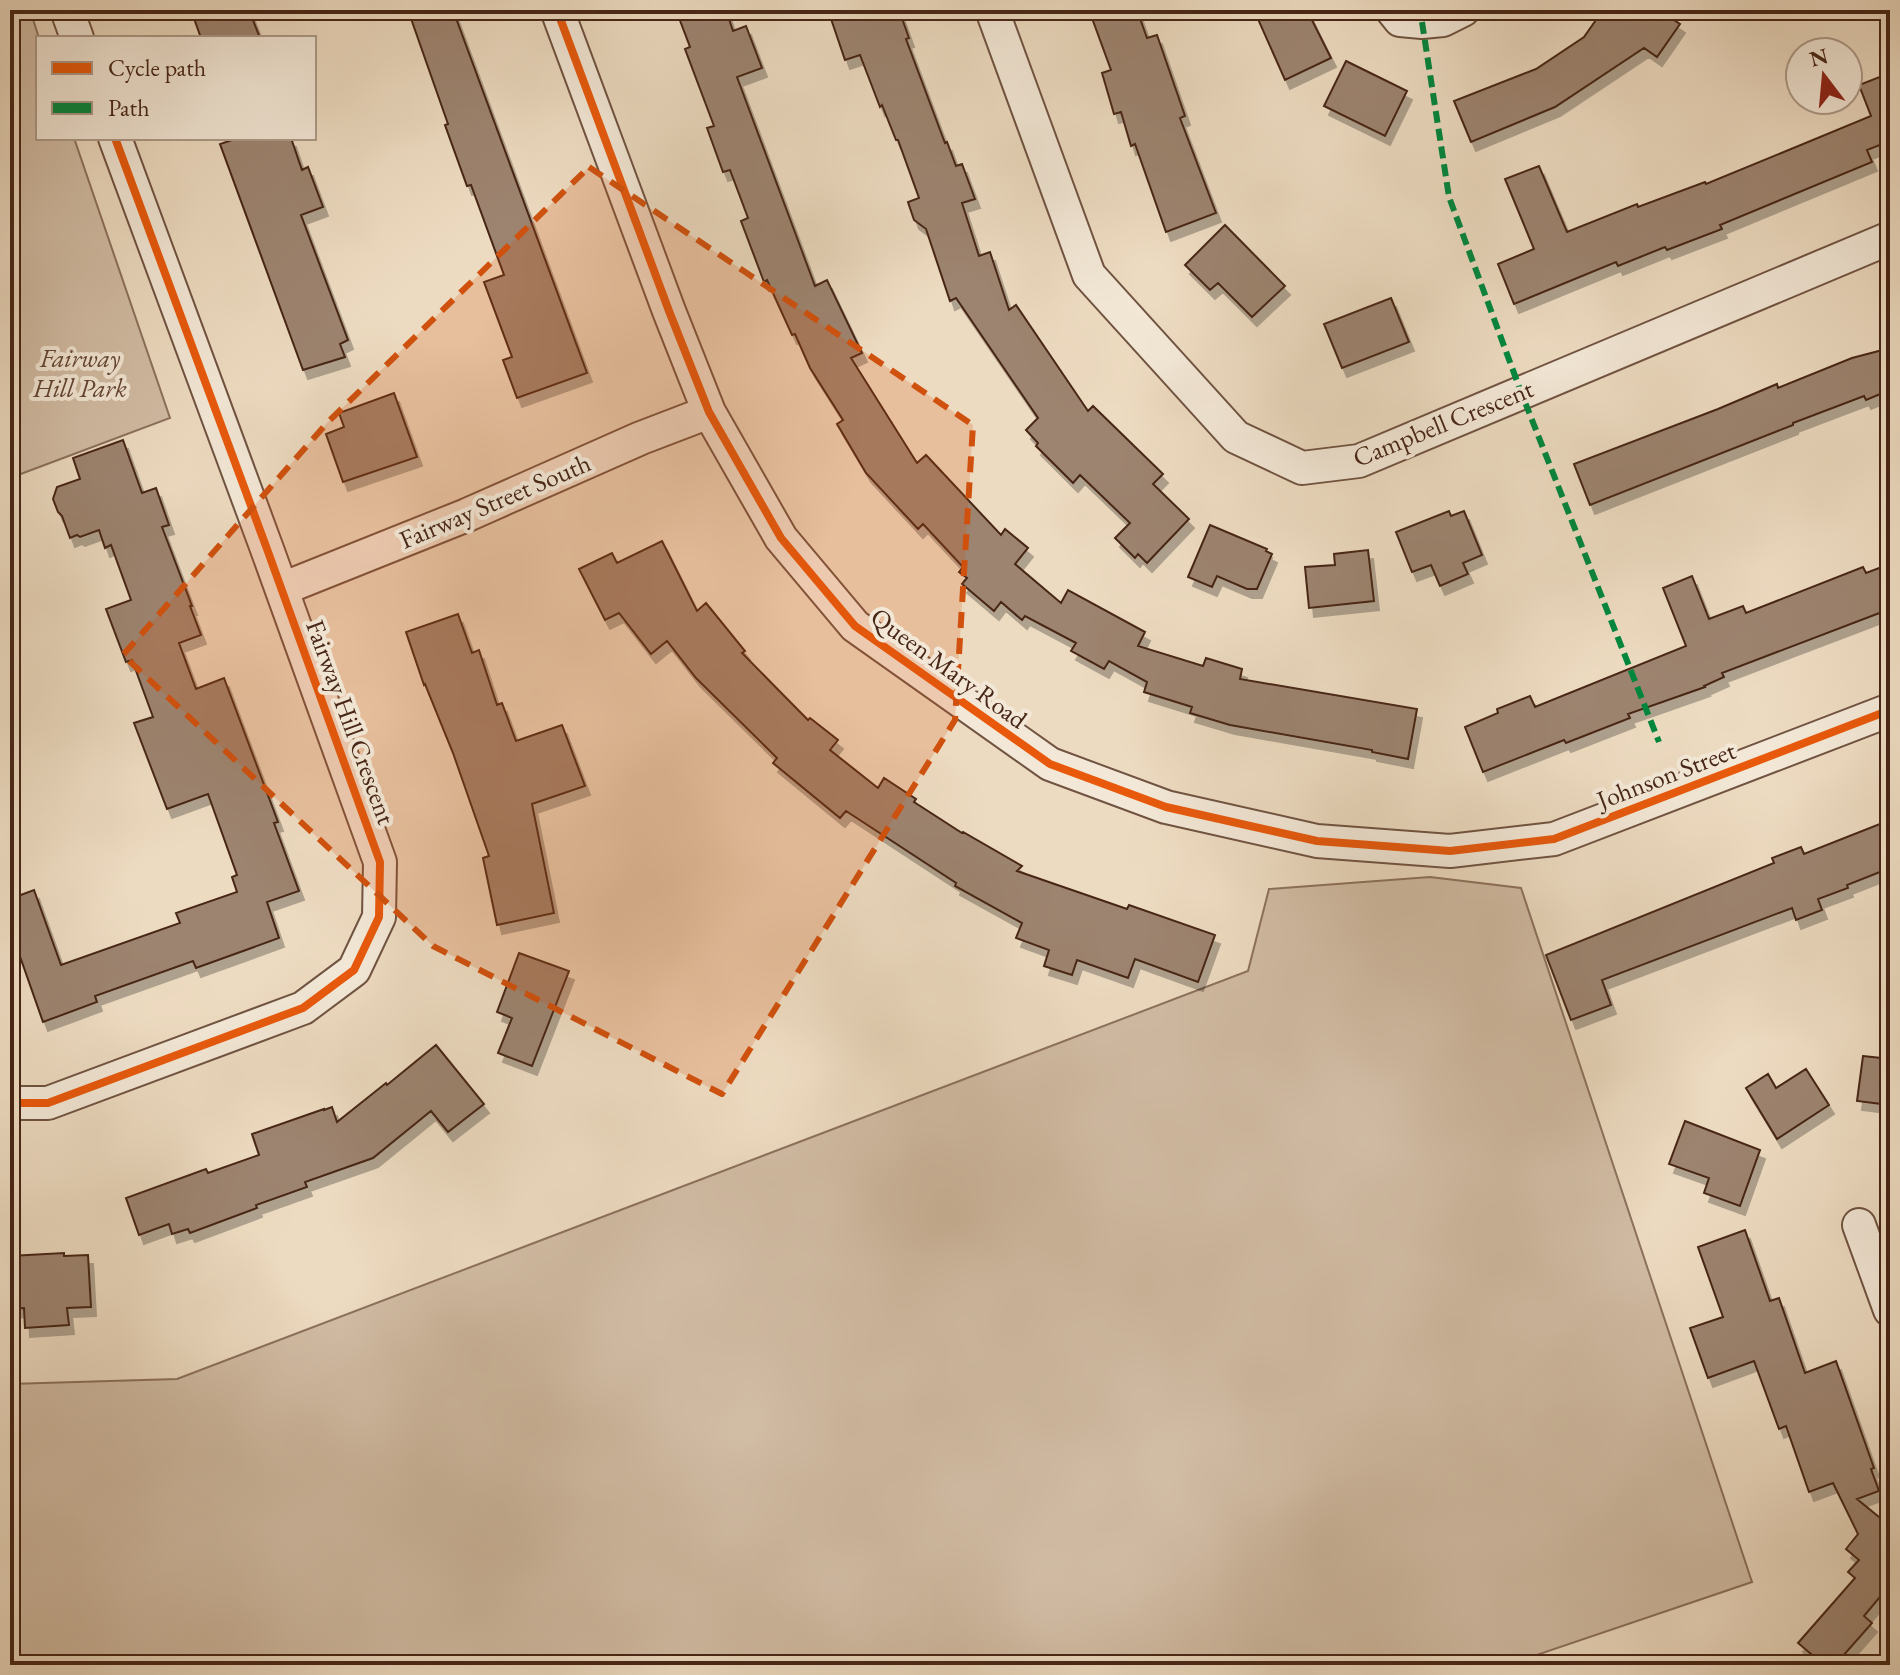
<svg xmlns="http://www.w3.org/2000/svg" width="1900" height="1675" font-family="'EB Garamond',serif">
<style>
.green{fill:#d1bca4;stroke:#8c715d;stroke-width:2}
.building{fill:#9d846f;stroke:#472616;stroke-width:2;filter:url(#shadow)}
.lines{fill:none;stroke-linecap:round;stroke-linejoin:round}
.minor-casing{stroke:#705341;stroke-width:36}
.minor{stroke:#f3e8d7;stroke-width:32}
.quiet{stroke:#00873e;stroke-width:6;stroke-dasharray:12 6;stroke-linecap:butt}
.cycleway-casing{stroke:#f3e8d7;stroke-width:13}
.cycleway{stroke:#e8590c;stroke-width:8}
.marked{fill:#d0510e;fill-opacity:0.2;stroke:#d0510e;stroke-width:6;stroke-dasharray:16 10;stroke-linejoin:round}
.labels{text-anchor:middle;stroke-width:8;stroke-linejoin:round;paint-order:stroke}
.park-label{font-size:26px;font-style:italic;fill:#634432;stroke:#f3e8d7}
.street-label{font-size:26px;fill:#472616;stroke:#f3e8d7}
</style>
<defs>
<filter id="shadow"><feDropShadow dx="5" dy="9" stdDeviation="0" flood-color="#0004"/></filter>
</defs>
<rect width="100%" height="100%" fill="#eddbc1"/>
<filter id="stains"><feTurbulence type="fractalNoise" baseFrequency=".0025" numOctaves="4"/><feColorMatrix values="0 0 0 0 .2 0 0 0 0 .09 0 0 0 0 .02 0 0 0 .5 -.17"/></filter>
<radialGradient id="worn" r=".72"><stop offset=".6" stop-color="#630" stop-opacity="0"/><stop offset="1" stop-color="#630" stop-opacity=".3"/></radialGradient>
<path class="green" d="M 10,10 L 30,10 L 39,38 L 38,138 L 74,138 L 170,418 L 10,478 Z
M 1430,877 L 1521,888 L 1752,1582 L 1507,1665 L 10,1665 L 10,1384 L 177,1379 L 1248,971 L 1269,889 Z"/>
<path class="building" d="M 191,10 L 249,10 L 260,38 L 201,38 Z
M 408,10 L 453,10 L 587,373 L 517,398 L 503,360 L 512,357 L 484,282 L 504,275 L 471,185 L 467,186 L 445,125 L 448,124 Z
M 676,10 L 726,10 L 733,31 L 746,26 L 762,68 L 737,77 L 815,286 L 827,280 L 862,353 L 851,358 L 917,463 L 926,455 L 1001,535 L 1005,529 L 1028,548 L 1015,564 L 1061,603 L 1068,590 L 1145,632 L 1138,646 L 1203,666 L 1206,658 L 1242,669 L 1240,679 L 1417,709 L 1408,759 L 1372,752 L 1372,750 L 1230,725 L 1190,713 L 1192,707 L 1144,692 L 1147,682 L 1109,661 L 1104,669 L 1071,651 L 1076,643 L 1025,616 L 1022,620 L 1001,602 L 994,611 L 962,584 L 967,578 L 959,572 L 963,567 L 923,524 L 918,529 L 866,473 L 837,424 L 843,420 L 810,368 L 795,334 L 792,335 L 767,280 L 764,282 L 741,221 L 748,218 L 730,170 L 723,172 L 707,128 L 714,126 L 685,49 L 690,47 Z
M 828,10 L 899,10 L 909,38 L 906,39 L 945,143 L 947,142 L 956,166 L 962,164 L 975,199 L 962,203 L 979,256 L 990,252 L 1009,310 L 1016,305 L 1088,411 L 1093,406 L 1163,474 L 1153,484 L 1189,519 L 1147,563 L 1138,554 L 1135,558 L 1115,538 L 1130,523 L 1080,475 L 1073,483 L 1036,446 L 1038,443 L 1026,430 L 1038,418 L 956,298 L 950,301 L 926,229 L 914,220 L 908,202 L 919,198 L 898,140 L 896,140 L 882,105 L 880,107 L 860,55 L 845,60 Z
M 1089,10 L 1137,10 L 1147,38 L 1157,35 L 1185,116 L 1180,118 L 1216,213 L 1166,232 L 1135,144 L 1131,146 L 1121,112 L 1114,114 L 1102,73 L 1111,70 Z
M 1254,10 L 1307,10 L 1331,58 L 1285,80 Z
M 1603,10 L 1659,10 L 1680,24 L 1657,57 L 1644,48 L 1555,107 L 1471,142 L 1454,101 L 1536,69 L 1584,37 Z
M 1346,61 L 1407,91 L 1385,136 L 1324,106 Z
M 1890,73 L 1890,159 L 1888,160 L 1882,144 L 1867,150 L 1872,162 L 1720,225 L 1722,229 L 1667,250 L 1665,247 L 1618,266 L 1616,262 L 1514,304 L 1498,264 L 1534,249 L 1505,179 L 1539,166 L 1567,232 L 1637,204 L 1638,207 L 1705,182 L 1706,184 L 1871,116 L 1859,85 Z
M 238,138 L 291,138 L 302,170 L 308,167 L 323,207 L 301,215 L 348,340 L 340,344 L 345,357 L 303,370 L 220,144 Z
M 1225,225 L 1285,286 L 1252,317 L 1218,283 L 1210,290 L 1185,265 Z
M 1391,298 L 1409,342 L 1342,368 L 1324,324 Z
M 1890,348 L 1890,390 L 1866,400 L 1864,396 L 1793,423 L 1793,425 L 1590,505 L 1574,464 L 1718,409 L 1777,384 L 1778,388 L 1852,358 Z
M 394,393 L 417,457 L 343,482 L 326,434 L 344,427 L 339,413 Z
M 123,440 L 142,493 L 156,488 L 169,525 L 162,527 L 192,606 L 190,606 L 201,635 L 179,643 L 196,689 L 224,678 L 278,822 L 274,823 L 299,891 L 267,902 L 279,938 L 196,968 L 193,961 L 95,996 L 97,1002 L 43,1022 L 10,928 L 10,899 L 34,890 L 61,965 L 180,923 L 176,913 L 237,892 L 232,877 L 237,875 L 208,794 L 167,809 L 134,723 L 153,717 L 132,660 L 126,662 L 106,609 L 131,600 L 111,545 L 105,548 L 99,530 L 80,537 L 77,535 L 70,538 L 62,516 L 58,512 L 53,499 L 57,487 L 80,479 L 73,458 Z
M 1449,511 L 1451,516 L 1464,511 L 1482,555 L 1463,563 L 1468,574 L 1440,586 L 1431,565 L 1412,572 L 1396,532 Z
M 1210,525 L 1267,549 L 1266,551 L 1272,554 L 1257,589 L 1247,589 L 1217,576 L 1212,587 L 1188,577 Z
M 662,541 L 697,611 L 706,603 L 745,651 L 742,653 L 808,720 L 810,718 L 838,740 L 830,750 L 878,788 L 884,778 L 916,799 L 914,802 L 962,833 L 963,832 L 1022,866 L 1017,871 L 1127,909 L 1129,905 L 1215,935 L 1198,982 L 1135,959 L 1128,978 L 1077,960 L 1072,975 L 1044,966 L 1049,950 L 1016,938 L 1022,923 L 955,886 L 956,883 L 846,811 L 840,818 L 773,763 L 777,758 L 696,678 L 667,641 L 651,654 L 619,613 L 605,620 L 579,569 L 612,553 L 617,563 Z
M 1368,550 L 1374,601 L 1309,608 L 1305,567 L 1335,565 L 1334,554 Z
M 1890,564 L 1890,609 L 1722,673 L 1724,677 L 1704,686 L 1705,687 L 1628,714 L 1630,718 L 1566,743 L 1564,740 L 1483,772 L 1465,727 L 1498,713 L 1497,709 L 1530,696 L 1535,707 L 1686,646 L 1663,588 L 1692,576 L 1709,619 L 1743,606 L 1746,613 L 1863,567 L 1866,573 Z
M 458,614 L 472,653 L 479,650 L 497,705 L 502,703 L 516,741 L 562,725 L 585,786 L 532,804 L 554,913 L 497,925 L 483,858 L 489,856 L 453,753 L 425,684 L 424,685 L 406,632 Z
M 1890,820 L 1890,868 L 1847,885 L 1848,888 L 1818,899 L 1822,910 L 1796,920 L 1792,908 L 1602,980 L 1611,1005 L 1571,1020 L 1546,955 L 1774,863 L 1772,858 L 1801,847 L 1804,854 Z
M 519,953 L 569,971 L 532,1066 L 498,1053 L 512,1018 L 497,1012 Z
M 436,1045 L 484,1104 L 448,1132 L 431,1111 L 373,1158 L 305,1182 L 307,1187 L 256,1205 L 257,1208 L 190,1233 L 188,1229 L 172,1234 L 169,1224 L 139,1235 L 126,1198 L 206,1169 L 208,1173 L 259,1155 L 252,1134 L 324,1109 L 324,1110 L 332,1107 L 337,1122 L 386,1083 L 387,1085 Z
M 1863,1056 L 1890,1059 L 1890,1105 L 1857,1101 Z
M 1806,1069 L 1829,1105 L 1777,1139 L 1746,1088 L 1768,1074 L 1776,1088 Z
M 1685,1121 L 1760,1150 L 1740,1206 L 1704,1193 L 1709,1178 L 1669,1164 Z
M 1745,1230 L 1770,1301 L 1779,1298 L 1805,1373 L 1836,1361 L 1874,1468 L 1871,1469 L 1879,1491 L 1857,1499 L 1890,1526 L 1890,1585 L 1864,1616 L 1872,1623 L 1835,1665 L 1824,1665 L 1798,1643 L 1855,1578 L 1848,1572 L 1859,1560 L 1846,1549 L 1858,1534 L 1833,1483 L 1809,1492 L 1786,1426 L 1779,1429 L 1754,1361 L 1708,1378 L 1690,1328 L 1723,1317 L 1698,1247 Z
M 64,1253 L 64,1256 L 88,1255 L 91,1307 L 67,1308 L 69,1325 L 25,1328 L 24,1308 L 10,1309 L 10,1256 Z"/>
<g class="lines">
<defs>
<path id="minor" d="M 67,10 L 77,38
M 557,10 L 669,311 L 709,412 L 781,538 L 855,626 L 1050,764 L 1166,807 L 1317,841 L 1450,851 L 1554,839 L 1890,710
M 992,10 L 1089,275 L 1236,437 L 1302,468 L 1359,461 L 1890,238
M 1392,10 L 1400,20 L 1422,22 L 1443,20 L 1463,10
M 282,589 L 467,515 L 641,438 L 709,412
M 10,1103 L 48,1103 L 303,1008 L 354,970 L 379,917 L 380,862 L 267,549 L 115,138
M 1859,1225 L 1890,1310"/>
</defs>
<use href="#minor" class="minor-casing"/>
<use href="#minor" class="minor"/>
<path class="quiet" d="M 1422,22 L 1449,197 L 1521,392 L 1659,742"/>
<defs>
<path id="cycleway" d="M 557,10 L 669,311 L 709,412 L 781,538 L 855,626 L 1050,764 L 1166,807 L 1317,841 L 1450,851 L 1554,839 L 1890,710
M 10,1103 L 48,1103 L 303,1008 L 354,970 L 379,917 L 380,862 L 267,549 L 115,138"/>
</defs>
<use href="#cycleway" class="cycleway-casing"/>
<use href="#cycleway" class="cycleway"/>
</g>
<path class="marked" d="M 589,167 L 973,425 L 955,720 L 722,1094 L 433,946 L 123,655 L 327,423 Z"/>
<g class="labels">
<g class="park-label">
<text x="80" y="367">Fairway<tspan x="80" dy="30">Hill Park</tspan></text>
</g>
<g class="street-label">
<text transform="translate(1443 423) rotate(-22)" y="9">Campbell Crescent</text>
<text transform="translate(495 501) rotate(-23)" y="9">Fairway Street South</text>
<text transform="translate(949 668) rotate(36)" y="9">Queen Mary Road</text>
<text transform="translate(351 722) rotate(70)" y="9">Fairway Hill Crescent</text>
<text transform="translate(1666 775) rotate(-21)" y="9">Johnson Street</text>
</g>
</g>
<rect width="1900" height="1675" fill="none" stroke="#eddbc1" stroke-width="40"/>
<rect x="12" y="12" width="1876" height="1651" fill="none" stroke="#472616" stroke-width="4"/>
<rect x="20" y="20" width="1860" height="1635" fill="none" stroke="#472616" stroke-width="2"/>
<rect x="36" y="36" width="280" height="104" fill="#f3e8d7" stroke="#ae9a8a" stroke-width="2"/>
<rect x="52" y="62" width="40" height="12" fill="#e8590c" stroke="#ae9a8a" stroke-width="2"/>
<text x="108" y="76" font-size="24" fill="#472616">Cycle path</text>
<rect x="52" y="102" width="40" height="12" fill="#00873e" stroke="#ae9a8a" stroke-width="2"/>
<text x="108" y="116" font-size="24" fill="#472616">Path</text>
<g transform="translate(1824 76) rotate(344)"><circle r="38" fill="#f3e8d7" stroke="#ae9a8a" stroke-width="2"/>
<path d="M0-6L14 30L0 20L-14 30Z" fill="#8f2418"/>
<text y="-12" font-size="22" font-weight="bold" text-anchor="middle" fill="#472616">N</text>
</g>
<rect width="100%" height="100%" filter="url(#stains)"/>
<rect width="100%" height="100%" fill="url(#worn)"/>
</svg>
